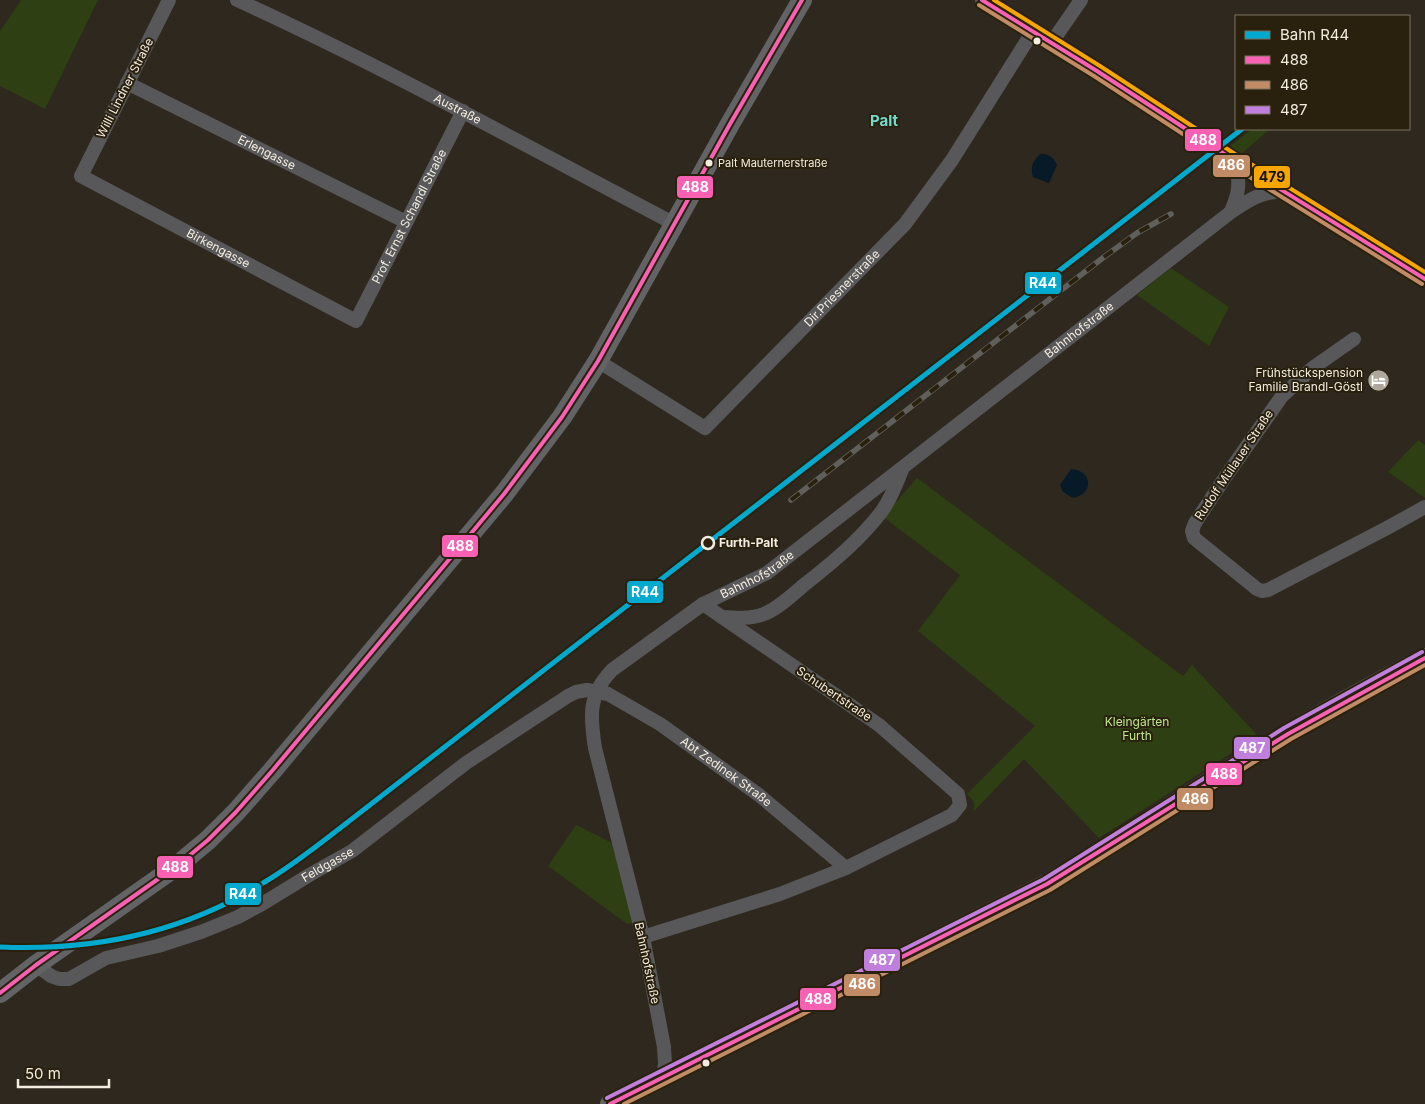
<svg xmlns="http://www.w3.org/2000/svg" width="1425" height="1104" font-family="Inter,sans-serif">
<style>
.green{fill:#2d3f13}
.water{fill:#061a27}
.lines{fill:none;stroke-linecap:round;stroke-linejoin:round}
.street{stroke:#58585a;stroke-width:14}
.secondary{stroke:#616365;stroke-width:20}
.rail-casing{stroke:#615f5b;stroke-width:5.5}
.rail{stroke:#2a200e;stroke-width:4;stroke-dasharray:11;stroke-linecap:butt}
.bus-1-casing{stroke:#2a200e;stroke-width:8}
.bus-2-casing{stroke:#2a200e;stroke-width:8}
.bus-3-casing{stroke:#2a200e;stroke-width:8}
.bus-4-casing{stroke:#2a200e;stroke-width:8}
.bus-1{stroke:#f860b3;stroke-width:4}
.bus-2{stroke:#c18c65;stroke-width:4}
.bus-3{stroke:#c07fdc;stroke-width:4}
.bus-4{stroke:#f7a600;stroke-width:4}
.rail-1-casing{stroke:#2a200e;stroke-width:9}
.rail-1{stroke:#00a9ce;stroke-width:5}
.bus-dot{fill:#f3ece0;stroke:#2a200e;stroke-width:2}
.stop-dot{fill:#2a200e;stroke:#f3ece0;stroke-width:2.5}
.labels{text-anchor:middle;stroke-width:4;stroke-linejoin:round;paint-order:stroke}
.bus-label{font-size:11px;fill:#f3ece0;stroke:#2a200e;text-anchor:start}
.street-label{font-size:12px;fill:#f3ece0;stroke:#2a200e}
.poi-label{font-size:12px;fill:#f3ece0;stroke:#2a200e;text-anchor:end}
.stop-label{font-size:12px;font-weight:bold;fill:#f3ece0;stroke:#2a200e;text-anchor:start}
.park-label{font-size:12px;fill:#bae988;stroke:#2a200e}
.quarter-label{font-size:15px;font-weight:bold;fill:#72dbcf;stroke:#2a200e}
.line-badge{stroke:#2a200e;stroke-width:2}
.badge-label{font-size:14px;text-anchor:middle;font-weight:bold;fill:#fff}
.pale-badge-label{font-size:14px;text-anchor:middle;font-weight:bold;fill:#111}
</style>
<rect width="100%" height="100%" fill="#2e281e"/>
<path class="green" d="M 21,0 L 98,0 L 45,109 L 0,86 L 0,31 Z
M 1252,129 L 1270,129 L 1240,155 L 1230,146 Z
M 1171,268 L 1229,307 L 1209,346 L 1137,295 Z
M 1418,440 L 1425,445 L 1425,498 L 1388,472 Z
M 917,478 L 1183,676 L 1192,665 L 1258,736 L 1099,838 L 1024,759 L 974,811 L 974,802 L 967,794 L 1035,726 L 918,631 L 960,575 L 883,517 Z
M 576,825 L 612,843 L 633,923 L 627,924 L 548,866 Z"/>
<path class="water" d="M 1040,154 C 1048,153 1054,158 1057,165 L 1049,183 L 1033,177 C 1030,167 1033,161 1040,154 Z
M 1071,469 C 1092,470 1095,493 1073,498 L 1063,492 L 1060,485 Z"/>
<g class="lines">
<g class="street">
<path id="s1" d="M 169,0 L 81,176 L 356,321 L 463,111"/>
<path id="s2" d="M 237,0 C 386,68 530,148 675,224"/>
<path d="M 982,0 L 1097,71 L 1235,161 L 1425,279"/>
<path d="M 1052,42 L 1081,0"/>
<path id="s3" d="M 127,83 L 406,222"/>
<path d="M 1231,211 C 1240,191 1240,182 1235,161"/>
<path d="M 1354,339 L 1314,367 L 1282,396 L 1224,479 L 1195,523 L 1192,531 L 1194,538 L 1257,589 L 1262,591 L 1268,590 L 1387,528 L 1425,507"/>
<path id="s4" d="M 598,361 L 705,428 L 905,224 L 952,160 L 1033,31"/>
<path d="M 722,617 C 736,618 751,619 764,614 C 779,608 792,595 804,585 C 832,563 860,540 882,511 C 891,499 896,484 902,470"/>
<path d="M 643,937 L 780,894 L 846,868"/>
<path id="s5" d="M 36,965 L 51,976 L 59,979 L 69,979 L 106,958 L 158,946 L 201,932 L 238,917 L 262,904 L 311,874 L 352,851 L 466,763 L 568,696 L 576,692 L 587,690 L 608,694 L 660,724 L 759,795 L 846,868 L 952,815 L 960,805 L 958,794 L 879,725 L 703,604"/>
<path id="s6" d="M 663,1078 L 665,1064 L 664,1047 L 643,937 L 595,748 C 590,716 588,695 612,670 L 703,604 L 767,573 L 1231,212 C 1251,199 1258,193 1283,191"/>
</g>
<path class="secondary" d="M 0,993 L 36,965 L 178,865 L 208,840 L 236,812 L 272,771 L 504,494 L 562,417 L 598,361 L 730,124 L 802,0
M 610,1104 L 1047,884 C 1113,845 1177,801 1243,761 C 1302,724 1363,690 1425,658"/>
<defs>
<path id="rail" d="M 791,500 L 1104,257 L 1137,233 L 1171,214"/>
</defs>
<use href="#rail" class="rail-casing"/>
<use href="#rail" class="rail"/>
<defs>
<path id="bus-1" d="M 982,0 L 1097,71 L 1235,161 L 1425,279
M 0,993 L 36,965 L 178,865 L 208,840 L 236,812 L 272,771 L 504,494 L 562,417 L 598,361 L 730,124 L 802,0
M 610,1104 L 1047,884 L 1288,734 L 1425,658"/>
<path id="bus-2" d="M 979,5 L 1094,76 L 1232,166 L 1422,284
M 624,1104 L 1050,890 L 1291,739 L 1425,665"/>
<path id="bus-3" d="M 607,1098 L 1044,879 L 1284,728 L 1422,652"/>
<path id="bus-4" d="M 994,0 L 1100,66 L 1238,156 L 1425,272"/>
</defs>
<use href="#bus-1" class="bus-1-casing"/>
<use href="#bus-2" class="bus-2-casing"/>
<use href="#bus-3" class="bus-3-casing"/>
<use href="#bus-4" class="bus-4-casing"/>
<use href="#bus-1" class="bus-1"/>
<use href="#bus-2" class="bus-2"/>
<use href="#bus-3" class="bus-3"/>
<use href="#bus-4" class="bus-4"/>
<defs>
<path id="rail-1" d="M 0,947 C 93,951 183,933 263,883 C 292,866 318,845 344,825 L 1242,129"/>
</defs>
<use href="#rail-1" class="rail-1-casing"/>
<use href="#rail-1" class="rail-1"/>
</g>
<defs>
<symbol id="hotel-disc" viewBox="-11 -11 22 22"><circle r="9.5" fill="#aea79c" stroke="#2a200e"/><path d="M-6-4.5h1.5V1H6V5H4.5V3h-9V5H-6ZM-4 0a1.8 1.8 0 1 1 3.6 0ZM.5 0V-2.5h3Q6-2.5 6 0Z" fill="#fff"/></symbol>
</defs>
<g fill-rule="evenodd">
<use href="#hotel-disc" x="1366" y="368" width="25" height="25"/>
</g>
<g class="bus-dot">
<circle cx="1037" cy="41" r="4.5"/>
<circle cx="709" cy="163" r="4.5"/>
<circle cx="706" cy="1063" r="4.5"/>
</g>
<circle class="stop-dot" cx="708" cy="543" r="6"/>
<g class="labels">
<g class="bus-label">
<text x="718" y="167">Palt Mauternerstraße</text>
</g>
<g class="street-label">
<text transform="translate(125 88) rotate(-63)" y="4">Willi Lindner Straße</text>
<text dy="4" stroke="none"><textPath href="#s2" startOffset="246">Austraße</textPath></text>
<text dy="4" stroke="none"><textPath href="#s3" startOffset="156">Erlengasse</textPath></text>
<text dy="4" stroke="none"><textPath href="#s1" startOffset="625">Prof. Ernst Schandl Straße</textPath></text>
<text dy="4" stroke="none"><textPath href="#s1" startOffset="352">Birkengasse</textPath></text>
<text dy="4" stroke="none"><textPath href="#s4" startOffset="322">Dir.Priesnerstraße</textPath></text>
<text dy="4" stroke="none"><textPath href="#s6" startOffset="1001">Bahnhofstraße</textPath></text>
<text transform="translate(1234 465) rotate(-56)" y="4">Rudolf Müllauer Straße</text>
<text dy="4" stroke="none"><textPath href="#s6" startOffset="596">Bahnhofstraße</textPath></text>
<text transform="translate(834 694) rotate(34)" y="4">Schubertstraße</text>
<text dy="4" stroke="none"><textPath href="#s5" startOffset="799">Abt Zedinek Straße</textPath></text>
<text dy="4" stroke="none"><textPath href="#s5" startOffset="322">Feldgasse</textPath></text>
<text transform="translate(647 963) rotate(78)" y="4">Bahnhofstraße</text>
</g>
<g class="poi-label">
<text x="1363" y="377">Frühstückspension<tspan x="1363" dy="14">Familie Brandl-Göstl</tspan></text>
</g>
<g class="stop-label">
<text x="719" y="547">Furth-Palt</text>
</g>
<g class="park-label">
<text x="1137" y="726">Kleingärten<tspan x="1137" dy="14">Furth</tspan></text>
</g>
<g class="quarter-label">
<text x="884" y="126">Palt</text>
</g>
</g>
<g class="line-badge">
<rect x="1184" y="128" width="38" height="24" rx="5" fill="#f860b3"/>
<rect x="1212" y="154" width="39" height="24" rx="5" fill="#c18c65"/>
<rect x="1253" y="165" width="38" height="24" rx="5" fill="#f7a600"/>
<rect x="676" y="175" width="38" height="24" rx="5" fill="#f860b3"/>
<rect x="1024" y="271" width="38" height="24" rx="5" fill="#00a9ce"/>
<rect x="441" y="534" width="38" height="24" rx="5" fill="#f860b3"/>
<rect x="626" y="580" width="38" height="24" rx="5" fill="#00a9ce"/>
<rect x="1233" y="736" width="38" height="24" rx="5" fill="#c07fdc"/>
<rect x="1205" y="762" width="38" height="24" rx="5" fill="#f860b3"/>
<rect x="1176" y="787" width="38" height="24" rx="5" fill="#c18c65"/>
<rect x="156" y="855" width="38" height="24" rx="5" fill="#f860b3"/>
<rect x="224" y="882" width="38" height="24" rx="5" fill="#00a9ce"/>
<rect x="863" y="948" width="38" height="24" rx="5" fill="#c07fdc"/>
<rect x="843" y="973" width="38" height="24" rx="5" fill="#c18c65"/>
<rect x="799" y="987" width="38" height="24" rx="5" fill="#f860b3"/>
</g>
<g class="badge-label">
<text x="1203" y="145">488</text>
<text x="1231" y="170">486</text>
<text x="695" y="192">488</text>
<text x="1043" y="288">R44</text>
<text x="460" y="551">488</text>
<text x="645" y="597">R44</text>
<text x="1252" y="753">487</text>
<text x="1224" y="779">488</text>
<text x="1195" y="804">486</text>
<text x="175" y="872">488</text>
<text x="243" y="899">R44</text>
<text x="882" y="965">487</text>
<text x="862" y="989">486</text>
<text x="818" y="1004">488</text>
</g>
<g class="pale-badge-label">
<text x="1272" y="182">479</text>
</g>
<rect x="1235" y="15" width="175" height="115" fill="#2a200e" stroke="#7a7262"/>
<rect x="1245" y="31" width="25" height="8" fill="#00a9ce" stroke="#7a7262"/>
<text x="1280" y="40" font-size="15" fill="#f3ece0">Bahn R44</text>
<rect x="1245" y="56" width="25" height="8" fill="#f860b3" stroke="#7a7262"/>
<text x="1280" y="65" font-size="15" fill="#f3ece0">488</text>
<rect x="1245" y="81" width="25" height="8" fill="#c18c65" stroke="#7a7262"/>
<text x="1280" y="90" font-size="15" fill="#f3ece0">486</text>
<rect x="1245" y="106" width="25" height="8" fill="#c07fdc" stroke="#7a7262"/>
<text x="1280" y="115" font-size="15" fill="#f3ece0">487</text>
<path d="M18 1079v8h91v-8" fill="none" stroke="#f3ece0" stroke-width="2.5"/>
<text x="25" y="1079" font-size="15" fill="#f3ece0" stroke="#2a200e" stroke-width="4" paint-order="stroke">50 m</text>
</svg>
